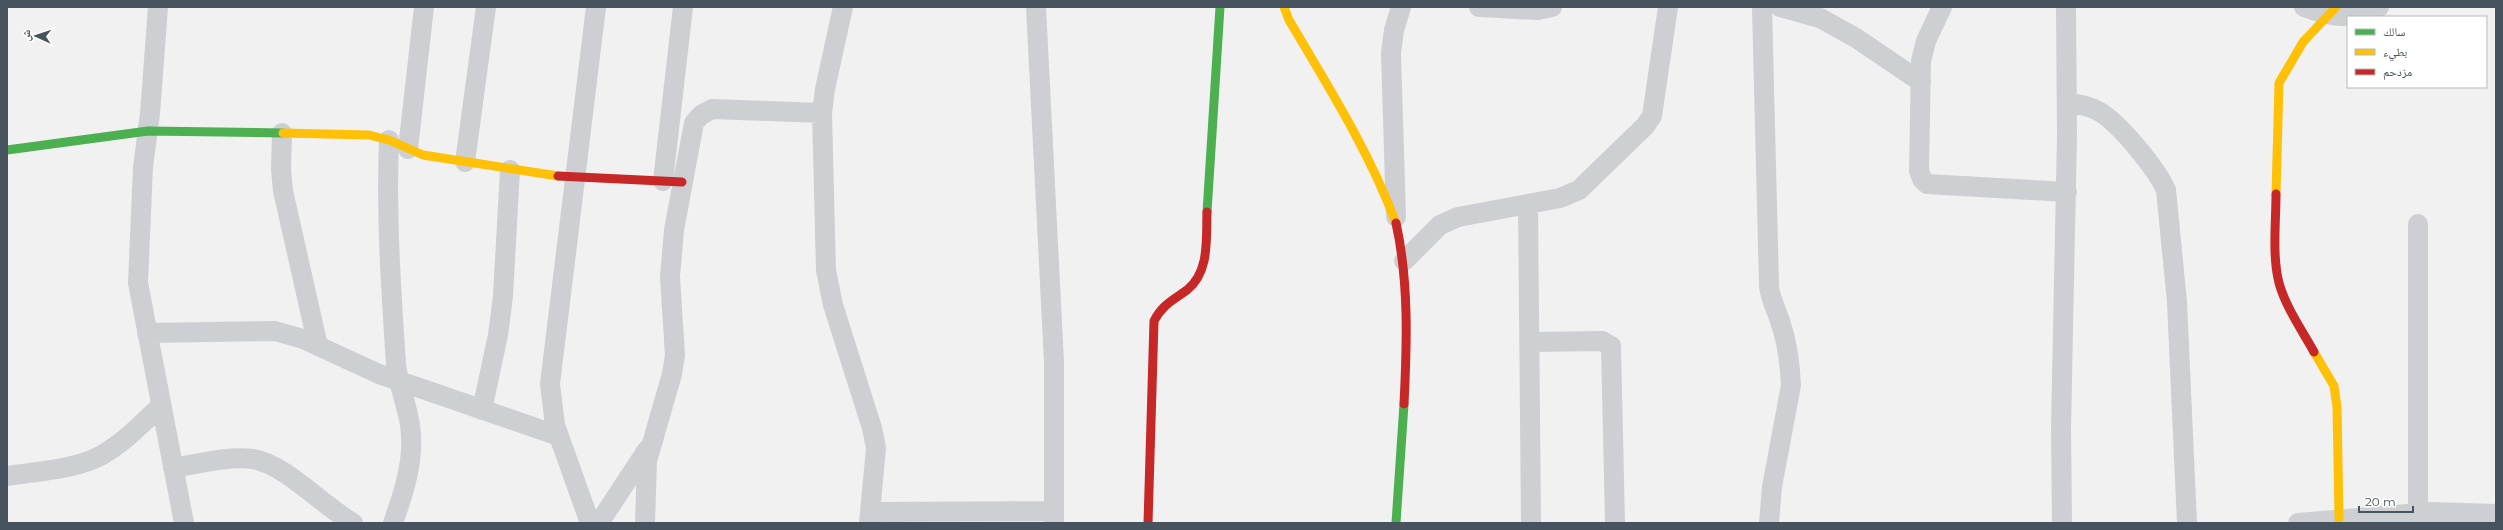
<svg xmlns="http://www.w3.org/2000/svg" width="2503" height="530" font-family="Montserrat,'Noto Naskh Arabic',sans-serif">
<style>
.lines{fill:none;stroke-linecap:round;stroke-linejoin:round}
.street{stroke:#cdcfd2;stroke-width:20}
.fast{stroke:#4caf50;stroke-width:9}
.slow{stroke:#ffc107;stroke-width:9}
.jam{stroke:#c62828;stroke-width:9}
</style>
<rect width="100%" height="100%" fill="#f2f1f1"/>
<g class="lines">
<path class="street" d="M 158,7 L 150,114 L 143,167 L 138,283 L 184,523
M 843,7 L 825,89 L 822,113 L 826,270 L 833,305 L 872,428 L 876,448 L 869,523
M 1036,7 L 1054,362 L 1054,523
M 1479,7 L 1538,10 L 1552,7
M 1762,7 L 1769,286 C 1770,298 1776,309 1780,321 C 1787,341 1790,364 1791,385 L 1772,487 L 1769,523
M 1780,7 L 1820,18 L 1856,38 L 1921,82
M 1942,7 L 1926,41 L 1921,61 L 1919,171 L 1922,179 L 1927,184 L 2067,192
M 2304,7 C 2333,18 2350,20 2379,7
M 2067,102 C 2078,104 2090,106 2100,112 C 2120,124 2156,168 2166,190 L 2177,302 L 2187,523
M 282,133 L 281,169 L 283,191 L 318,346
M 389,140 C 386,215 391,289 396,364 C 398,385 407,404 410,425 C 415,459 404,492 393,523
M 408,149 L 424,7
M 465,162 L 486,7
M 663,181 L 683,7
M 1528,205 L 1531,523
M 1396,217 L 1391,53 L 1394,30 L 1401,7
M 1404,261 L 1440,225 L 1458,217 L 1560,198 L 1579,190 L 1645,126 L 1652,116 L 1668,7
M 147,333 L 275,331 L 303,339 L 379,374 L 559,436
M 1530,342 L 1602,341 L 1611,346 L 1615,523
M 482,410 L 498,335 L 503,296 L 510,170
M 173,468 C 198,464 227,456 253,459 C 285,464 324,507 353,523
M 7,476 C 38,471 75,470 102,455 C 125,442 142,423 161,406
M 870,512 L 1053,511
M 2418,512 L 2418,224
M 590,523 L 555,425 L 550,384 L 596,7
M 599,523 L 647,450
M 645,523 L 647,461 L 672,374 L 675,355 L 670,277 L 674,230 L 694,123 L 701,115 L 712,109 L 822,113
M 2062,523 L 2061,428 L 2067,135 L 2066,7
M 2298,523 L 2432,512 L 2496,514"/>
<path class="fast" d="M 7,150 L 148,131 L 283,133
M 1207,212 L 1220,7
M 1396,523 L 1404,404"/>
<path class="slow" d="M 1284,7 L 1289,20 C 1328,86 1369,151 1396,223
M 283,133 L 369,135 L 389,140 L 423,155 L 558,176
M 2276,194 L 2279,83 L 2303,42 L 2336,7
M 2314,352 L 2334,386 L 2337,407 L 2339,519"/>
<path class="jam" d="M 558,176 L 682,182
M 2276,194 C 2276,223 2272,255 2279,283 C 2286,308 2302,330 2314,352
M 1396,223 C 1409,282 1407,344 1404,404
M 1148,523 L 1154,321 C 1162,305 1173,300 1187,290 C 1210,272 1206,238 1207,212"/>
</g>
<rect width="2503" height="530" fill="none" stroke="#47535f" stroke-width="16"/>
<rect x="2347" y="16" width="140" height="72" fill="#ffffff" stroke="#b5babf"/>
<rect x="2355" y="29" width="20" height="6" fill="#4caf50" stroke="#b5babf"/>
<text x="2383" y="36" font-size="12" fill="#47535f">سالك</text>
<rect x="2355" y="49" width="20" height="6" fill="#ffc107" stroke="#b5babf"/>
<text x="2383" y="56" font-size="12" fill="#47535f">بطيء</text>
<rect x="2355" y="69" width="20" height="6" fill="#c62828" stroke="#b5babf"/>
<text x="2383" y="76" font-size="12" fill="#47535f">مزدحم</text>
<g transform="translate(36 36) rotate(273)" stroke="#ffffff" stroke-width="3" paint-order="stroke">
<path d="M0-3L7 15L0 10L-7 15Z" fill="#47535f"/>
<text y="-6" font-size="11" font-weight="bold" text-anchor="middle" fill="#47535f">ش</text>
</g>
<path d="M2359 506v6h54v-6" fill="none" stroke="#47535f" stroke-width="2"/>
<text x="2365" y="506" font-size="12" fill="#47535f" stroke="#ffffff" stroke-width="3" paint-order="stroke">20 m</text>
</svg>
